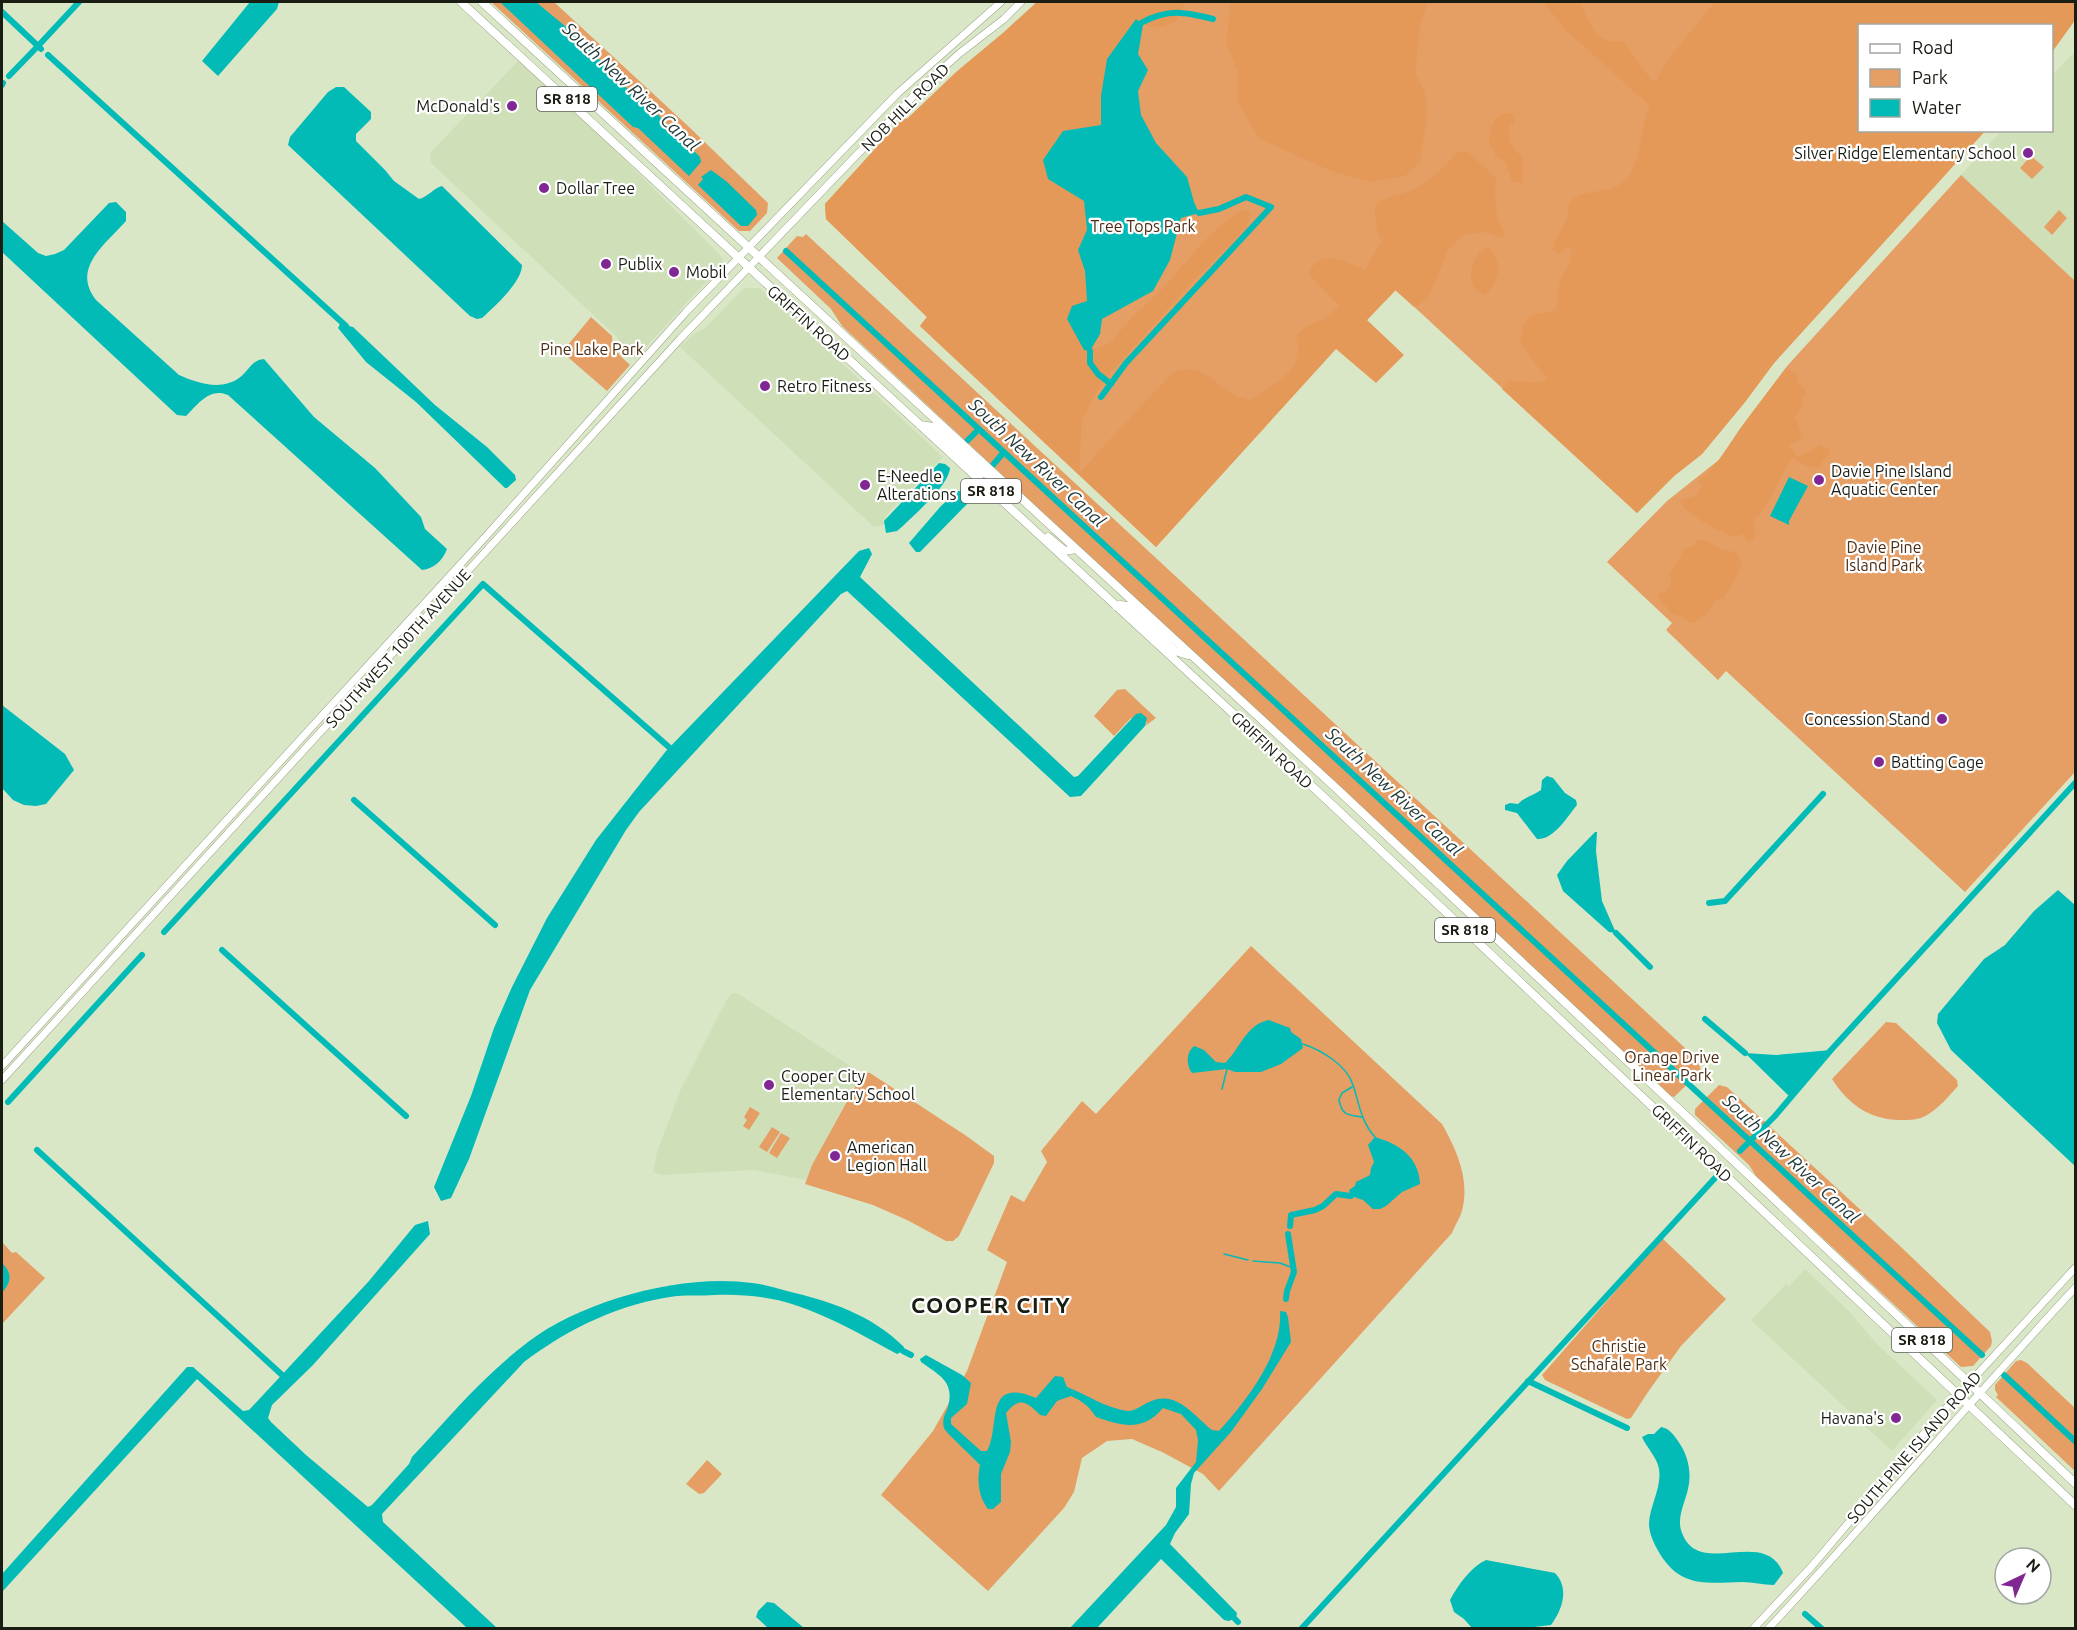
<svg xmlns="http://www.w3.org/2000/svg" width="2077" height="1630" font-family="Ubuntu,sans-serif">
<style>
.built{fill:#cfdfb8}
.green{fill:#e59e64}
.forest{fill:#e59958}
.water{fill:#02bbb7}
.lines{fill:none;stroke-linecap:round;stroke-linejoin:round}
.stream{stroke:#02bbb7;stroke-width:1.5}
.canal{stroke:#02bbb7;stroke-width:6}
.secondary-casing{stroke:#9aa688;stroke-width:8}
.primary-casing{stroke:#9aa688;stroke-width:9}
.secondary{stroke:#fff;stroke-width:7}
.primary{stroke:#fff;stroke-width:8}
.poi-dot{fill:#802794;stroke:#fff;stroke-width:2}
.labels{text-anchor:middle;stroke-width:4.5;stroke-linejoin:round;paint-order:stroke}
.shield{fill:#fff;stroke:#5e6159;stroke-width:1.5}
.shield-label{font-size:15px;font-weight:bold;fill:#191d12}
.poi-label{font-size:16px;fill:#191d12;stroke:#fff;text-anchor:start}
.street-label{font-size:16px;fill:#191d12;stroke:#fff}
.park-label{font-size:16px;fill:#4d2e12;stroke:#fff}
.water-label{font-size:18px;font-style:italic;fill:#1e3735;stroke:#fff}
.district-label{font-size:22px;font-weight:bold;letter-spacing:1.5px;fill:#191d12;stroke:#fff}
</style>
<rect width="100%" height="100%" fill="#dae7c7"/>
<path class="built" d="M 2075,53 L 2075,281 L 1961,175 L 2001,131 L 2052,130 L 2052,76 L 2069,57 Z
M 522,57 L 721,256 L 723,263 L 636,358 L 632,357 L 618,345 L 618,338 L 431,163 L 430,153 Z
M 744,288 L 760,288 L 943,457 L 887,514 L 883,525 L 874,527 L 680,347 L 694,334 L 705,328 Z
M 737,993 L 861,1073 L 812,1165 L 806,1180 L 753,1170 L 661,1175 L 653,1172 L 657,1152 L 680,1091 L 726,1001 L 731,994 Z
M 1805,1269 L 1848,1310 L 1876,1343 L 1937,1400 L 1892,1451 L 1751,1320 L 1786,1284 L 1789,1286 Z"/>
<path class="green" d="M 491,2 L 554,2 L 688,126 L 768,203 L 767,213 L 750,231 L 739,231 Z
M 1037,2 L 2075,2 L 2075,20 L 2052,52 L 2052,26 L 1860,26 L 1860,130 L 1985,131 L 1774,363 L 1745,402 L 1702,454 L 1674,476 L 1637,513 L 1396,290 L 1367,320 L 1336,348 L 1156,547 L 920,326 L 927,317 L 826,219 L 825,204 L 904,117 L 907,119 L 956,72 L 1003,33 Z
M 2031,156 L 2044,167 L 2032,179 L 2020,168 Z
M 1961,175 L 2075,281 L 2075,772 L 1965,892 L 1726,671 L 1718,680 L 1666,630 L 1672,623 L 1607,562 L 1667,501 L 1720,459 L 1742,426 L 1788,365 Z
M 2059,210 L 2067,218 L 2052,235 L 2044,227 Z
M 806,234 L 1698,1060 L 1701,1071 L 1674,1097 L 1671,1096 L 842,326 L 831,309 L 777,258 L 797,236 L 803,237 Z
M 591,317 L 612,336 C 612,350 621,356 630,365 L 607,391 L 562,352 Z
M 1125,689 L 1156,718 L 1145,726 L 1147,722 L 1131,718 L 1114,736 L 1094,716 L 1117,690 Z
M 1251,946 L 1442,1124 C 1456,1149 1469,1177 1463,1206 C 1462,1215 1455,1225 1452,1233 L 1219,1491 L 1203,1474 L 1162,1452 L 1132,1439 L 1107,1441 L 1082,1458 L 1074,1492 L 1064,1508 L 988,1591 L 881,1495 L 933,1431 L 967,1371 L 1007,1262 L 987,1250 L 1011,1195 L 1024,1202 L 1047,1162 L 1041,1151 L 1082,1101 L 1096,1114 Z
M 1886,1022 L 1896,1023 L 1957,1080 L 1958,1086 C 1948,1097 1940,1107 1927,1115 C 1919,1120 1910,1120 1900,1120 C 1870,1120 1848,1104 1832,1079 Z
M 863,1072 L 870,1073 L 965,1135 L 994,1156 L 994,1163 L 959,1236 L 953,1241 L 946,1241 L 907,1220 L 873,1205 L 805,1184 L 812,1165 Z
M 1719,1085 L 1727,1087 L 1901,1247 L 1990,1332 L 1992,1341 L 1991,1346 L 1973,1366 L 1961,1367 L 1756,1176 L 1749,1165 L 1695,1115 L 1695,1109 Z
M 750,1107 L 760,1113 L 749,1130 L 743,1126 L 747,1120 L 744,1117 Z
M 772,1127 L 780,1132 L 767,1152 L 759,1147 Z
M 781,1133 L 790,1138 L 777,1158 L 769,1153 Z
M 1662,1238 L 1726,1299 L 1681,1346 L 1648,1392 L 1631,1418 L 1627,1419 L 1545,1380 L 1542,1375 Z
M 2,1242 L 12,1253 L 16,1252 L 45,1278 L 2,1324 Z
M 2021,1360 L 2027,1363 L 2075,1408 L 2075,1471 L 1996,1397 L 1998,1395 L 1995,1390 L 1995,1385 L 2016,1361 Z
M 707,1460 L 722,1474 L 704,1493 L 699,1494 L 686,1484 Z"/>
<path class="forest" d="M 1037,2 L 1186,2 L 1175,22 C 1158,28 1152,31 1136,19 L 1101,96 L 1101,125 L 1063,131 L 1048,179 L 1084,201 L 1087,230 L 1079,250 C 1090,284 1086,315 1084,350 L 1090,351 L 1110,343 L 1133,316 L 1161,290 L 1209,236 L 1240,210 L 1251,212 L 1247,227 L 1188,287 L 1103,381 L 1082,420 L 1079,473 L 1172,373 C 1201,359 1215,386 1237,396 C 1241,398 1247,399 1251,400 C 1276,379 1307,373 1296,335 L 1306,326 L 1325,319 L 1339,306 L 1309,275 C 1316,247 1347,262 1365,270 L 1381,242 L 1377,229 L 1374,208 C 1382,196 1400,195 1413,190 C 1430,181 1445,167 1457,152 L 1468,152 L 1496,178 C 1494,198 1495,217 1505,234 L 1503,238 L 1484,232 L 1463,235 L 1448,250 L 1428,299 L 1414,307 L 1395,290 L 1367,320 L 1404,355 L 1376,383 L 1336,349 L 1156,547 L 920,326 L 927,317 L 826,219 L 825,204 L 904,117 L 907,119 L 960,69 L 1003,33 Z
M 1230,2 L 1428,2 L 1421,22 L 1415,73 L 1425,92 L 1427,115 L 1420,162 L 1405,176 L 1371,182 L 1331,171 L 1260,139 L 1238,103 L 1237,70 L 1227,44 Z
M 1543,2 L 1579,2 L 1595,33 L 1607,41 L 1623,41 L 1652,81 L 1657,80 L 1666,62 L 1715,2 L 2075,2 L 2075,20 L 2052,52 L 2052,26 L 1860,26 L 1860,130 L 1985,131 L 1774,363 L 1745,402 L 1702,454 L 1674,476 L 1637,513 L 1502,389 L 1510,381 L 1540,383 L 1547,379 L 1520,343 L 1524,325 L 1529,316 L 1556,310 L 1559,283 L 1569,265 L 1572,250 L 1567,246 L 1560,254 L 1553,250 C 1554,236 1562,233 1566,221 C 1569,215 1567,208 1570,203 C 1580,185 1616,199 1631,173 C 1642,152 1640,127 1650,106 L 1568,32 Z
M 1504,113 L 1513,113 L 1515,124 L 1511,123 C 1505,137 1512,149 1523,157 L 1523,183 L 1512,182 L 1505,161 L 1496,157 L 1494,150 L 1489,145 C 1491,131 1490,119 1504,113 Z
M 1488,247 C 1504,262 1500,281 1485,295 C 1481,293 1476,290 1473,286 C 1467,273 1475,252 1488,247 Z
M 1786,368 L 1797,374 L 1798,382 L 1805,390 L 1805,396 L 1802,399 L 1803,404 L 1795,417 L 1802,435 L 1799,441 L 1789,444 L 1789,447 L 1794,451 L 1795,456 L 1801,457 L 1804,453 L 1812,452 L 1815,447 L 1821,444 L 1825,448 L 1829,448 L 1829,454 L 1823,460 L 1821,466 C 1811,471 1801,462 1791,458 L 1763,511 L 1753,520 L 1756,536 L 1751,541 L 1747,541 L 1743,534 L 1735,537 C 1722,533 1683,514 1680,500 L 1696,496 L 1702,486 L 1699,483 L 1699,480 C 1714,472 1732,439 1743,425 C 1757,406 1772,387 1786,368 Z
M 1704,540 C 1711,542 1715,546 1721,549 C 1725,551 1731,550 1735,553 C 1751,564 1729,589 1723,599 L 1717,599 C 1709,609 1703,622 1689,623 L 1683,617 L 1671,614 C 1668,606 1660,605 1659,595 L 1660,593 L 1664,593 L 1671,584 L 1670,573 L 1681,558 L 1683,549 L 1695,545 L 1696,541 Z"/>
<path class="water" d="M 250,2 L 279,2 L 277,9 L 218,76 L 202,61 Z
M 500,2 L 536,2 L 577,36 L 635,97 L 653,110 L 700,157 L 701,162 L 689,176 L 638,128 L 633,127 Z
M 1136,19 L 1143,25 L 1138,54 L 1148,70 L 1138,91 L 1141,115 L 1156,143 L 1187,177 L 1194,202 L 1199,213 L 1181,218 L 1170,260 L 1153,291 L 1102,319 L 1100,334 L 1090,351 L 1084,350 L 1067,319 L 1072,306 L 1087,301 L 1085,271 L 1078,250 L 1087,230 L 1084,201 L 1048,179 L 1043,160 L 1063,131 L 1101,125 L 1101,96 L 1107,59 Z
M 336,87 L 344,87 L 371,112 L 371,119 L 356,134 L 356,141 L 385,170 L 394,181 L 419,199 C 428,197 432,189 442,186 L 522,265 C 522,282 495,306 482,318 L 477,319 L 470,316 L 288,145 L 290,137 L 328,92 Z
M 711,170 L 726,181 L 756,210 L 757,215 L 748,226 L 741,226 L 698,185 L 703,179 L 701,177 Z
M 116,202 L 126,212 L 126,221 C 105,245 71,268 96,300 L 179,375 C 197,383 221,391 239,378 C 249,371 251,360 264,359 L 314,417 L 375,468 L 421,517 L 425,529 L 447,549 C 443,560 434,569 422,570 L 228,395 C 210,387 198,404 186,416 L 177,415 L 2,252 L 2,221 L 38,253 L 46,256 L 55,254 L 64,250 L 109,203 Z
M 340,324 L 353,327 L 435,405 L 487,447 L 515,475 L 516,480 L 507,488 L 505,488 L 416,402 L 366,362 L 338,328 Z
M 939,463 L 945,464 L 950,468 C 949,485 916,513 904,525 L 897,531 L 886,533 L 884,521 Z
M 1789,477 L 1808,486 L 1789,521 L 1789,525 L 1770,516 Z
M 958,491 L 962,491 L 968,499 L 968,503 L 920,552 L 916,552 L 909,543 L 941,506 Z
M 869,548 L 872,554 L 860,577 L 1074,777 L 1078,776 L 1136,714 L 1141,713 L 1147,718 L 1145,726 L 1081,796 L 1070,797 L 847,591 L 841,594 L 639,812 L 626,830 L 530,990 L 469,1159 L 451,1198 L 441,1201 L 434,1187 L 471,1096 L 494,1028 L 512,987 L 547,918 L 596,840 L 666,751 L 859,551 Z
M 2,705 L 65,754 L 74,770 L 46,804 L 36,806 L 24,805 L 13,800 L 2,788 Z
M 1547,776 L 1553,778 L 1565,793 L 1576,800 L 1577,805 C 1567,817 1554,840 1537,839 L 1517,813 L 1505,810 L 1505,805 L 1510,803 L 1518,804 C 1525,797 1534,795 1541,790 L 1542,780 Z
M 1595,832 L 1597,832 L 1596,851 L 1602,901 L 1616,933 L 1609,932 L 1563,891 L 1557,875 L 1567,861 Z
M 2058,890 L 2075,905 L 2074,933 L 2076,941 L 2075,1166 L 1951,1050 L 1937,1023 L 1938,1014 L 1984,959 L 2005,945 L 2034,911 Z
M 1269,1020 L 1290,1028 L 1291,1032 L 1301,1039 L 1303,1048 L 1281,1064 L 1261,1072 L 1235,1072 L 1227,1069 L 1192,1073 C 1186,1065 1186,1053 1194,1046 L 1204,1050 L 1216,1062 L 1225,1063 C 1240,1049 1246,1024 1269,1020 Z
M 1831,1050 L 1791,1098 L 1745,1053 L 1776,1055 Z
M 1375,1137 C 1399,1144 1419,1157 1420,1184 L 1402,1192 L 1386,1206 L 1380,1209 L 1373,1209 L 1363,1200 L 1351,1196 L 1349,1190 L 1355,1186 L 1356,1182 L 1370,1175 L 1371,1168 L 1374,1162 L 1368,1145 Z
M 428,1221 L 430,1234 L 313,1365 L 272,1405 L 268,1418 L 271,1422 L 306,1455 L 368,1507 L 372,1505 L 409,1464 L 412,1457 C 449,1417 484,1375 528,1342 C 583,1300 683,1273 752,1283 C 763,1284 775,1288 787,1291 C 830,1301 872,1315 904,1347 L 903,1351 L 897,1354 C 864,1336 831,1317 795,1305 C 769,1296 740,1294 714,1295 C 702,1296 689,1295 677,1296 C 621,1303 569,1328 524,1362 L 382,1514 L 383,1522 L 497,1628 L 467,1628 L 197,1379 L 2,1592 L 2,1574 L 187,1367 L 193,1367 L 243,1411 L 249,1410 L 369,1281 L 415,1225 Z
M 2,1263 C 13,1274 11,1282 2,1293 Z
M 1280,1311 L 1286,1312 L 1288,1317 L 1291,1342 L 1262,1389 L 1231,1432 L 1194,1473 L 1191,1484 L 1189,1514 L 1175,1533 L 1170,1544 L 1237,1613 L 1236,1618 L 1229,1621 L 1224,1620 L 1161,1559 L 1097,1628 L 1070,1628 L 1166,1525 L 1176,1507 L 1176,1488 L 1196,1462 L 1198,1440 L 1196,1430 L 1181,1414 L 1163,1408 C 1143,1432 1122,1426 1096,1417 C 1089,1406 1082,1401 1071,1396 L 1057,1401 L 1046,1416 L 1040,1415 C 1027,1402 1020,1396 1006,1413 L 1011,1442 L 1010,1452 L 1001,1474 L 1001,1502 L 993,1509 L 988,1509 C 978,1496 977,1480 980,1465 C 974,1458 946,1433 944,1428 C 942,1422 944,1415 947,1410 C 956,1383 941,1376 921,1362 L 920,1359 L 926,1355 L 962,1375 L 971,1383 L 967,1404 L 951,1418 L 951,1424 L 981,1451 L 987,1451 C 1001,1426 983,1376 1036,1398 L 1055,1376 L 1063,1377 L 1067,1387 C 1088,1395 1105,1408 1128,1411 C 1135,1411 1142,1405 1149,1402 C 1176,1389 1193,1415 1212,1430 L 1219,1431 C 1247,1400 1283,1354 1280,1311 Z
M 1661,1427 C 1669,1428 1674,1435 1678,1441 C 1688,1455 1692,1472 1688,1489 C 1685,1503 1676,1518 1682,1533 C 1699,1579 1765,1526 1783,1573 L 1774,1585 C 1763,1585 1753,1582 1742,1582 C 1707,1583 1681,1588 1660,1554 C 1654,1544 1649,1534 1649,1523 C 1650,1505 1662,1487 1659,1469 C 1657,1457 1646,1447 1642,1437 L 1648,1434 L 1654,1434 Z
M 1486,1560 L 1555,1573 C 1570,1589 1562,1610 1551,1625 L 1526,1628 L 1472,1628 L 1464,1619 L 1454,1612 L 1450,1600 C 1458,1585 1471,1567 1486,1560 Z
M 767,1602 L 774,1603 L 804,1628 L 768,1628 L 756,1617 L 758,1611 Z"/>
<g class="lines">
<path class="stream" d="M 1303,1044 C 1321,1050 1347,1065 1353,1085 C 1359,1103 1361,1122 1375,1137
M 1352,1087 L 1342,1093 L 1339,1100 C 1342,1115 1347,1115 1362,1117
M 1222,1089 L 1227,1069
M 1224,1254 L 1248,1260
M 1253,1261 L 1280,1263 L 1293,1268"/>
<path class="canal" d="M 2,12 L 38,46 L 79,2
M 1141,23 C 1168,8 1185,12 1213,19
M 48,55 L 346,326
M 9,76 L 38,46 L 41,49
M 2,85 L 3,83
M 786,251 L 1982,1355
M 1090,351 L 1090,363 L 1098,374 L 1111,384
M 1101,397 L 1126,363 L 1271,207 L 1246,197 L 1219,209 L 1199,213
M 967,441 L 978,430
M 993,465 L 1003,453
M 354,800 L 495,925
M 1709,903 L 1725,901 L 1823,794
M 164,932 L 483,584 L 670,748
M 1616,933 L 1650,967
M 222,950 L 406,1116
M 1705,1019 L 1745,1053
M 8,1102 L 142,955
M 37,1150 L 281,1374
M 1740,1151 L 1775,1116 L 1831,1050 L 2076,782
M 1290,1226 L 1291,1215 L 1315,1210 L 1323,1206 L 1336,1194 L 1351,1196
M 1286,1299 L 1287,1291 L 1294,1272 L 1288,1234
M 903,1351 L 911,1355
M 2004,1375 L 2076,1442
M 1528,1381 L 1627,1428
M 1805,1614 L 1821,1628
M 1235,1619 L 1238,1622
M 1302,1628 L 1715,1178"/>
<defs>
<path id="secondary" d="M 2,1066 L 488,534 L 686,312 L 898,93 L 1001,2
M 2,1080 L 681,338 L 923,86 L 960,53 L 1004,19 L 1021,2
M 1754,1628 L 1812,1566 L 1937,1418 L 2076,1267
M 1769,1628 C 1873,1516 1972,1399 2076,1287"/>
<path id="primary" d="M 461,2 L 1327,800 L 2076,1506
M 482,2 L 1337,789 L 1683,1113 L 2076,1484
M 920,425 L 933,427 L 982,472 L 993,477
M 1048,537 L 1065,551 L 1075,549
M 1116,606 L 1120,605 L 1127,606 L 1175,651 L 1188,655"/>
</defs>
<use href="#secondary" class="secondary-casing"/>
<use href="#primary" class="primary-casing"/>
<use href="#secondary" class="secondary"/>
<use href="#primary" class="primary"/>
</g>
<g class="poi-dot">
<circle cx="512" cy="106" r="6"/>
<circle cx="2028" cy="153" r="6"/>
<circle cx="544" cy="188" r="6"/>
<circle cx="606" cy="264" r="6"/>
<circle cx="674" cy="272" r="6"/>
<circle cx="765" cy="386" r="6"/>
<circle cx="1819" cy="480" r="6"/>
<circle cx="865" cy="485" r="6"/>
<circle cx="1942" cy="719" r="6"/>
<circle cx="1879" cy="762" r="6"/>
<circle cx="769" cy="1085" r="6"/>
<circle cx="835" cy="1156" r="6"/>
<circle cx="1896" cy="1418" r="6"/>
</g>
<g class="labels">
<g class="shield">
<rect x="537" y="87" width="60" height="24" rx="4.5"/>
<rect x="961" y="479" width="60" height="24" rx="4.5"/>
<rect x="1435" y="918" width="60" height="24" rx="4.5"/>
<rect x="1892" y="1328" width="60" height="24" rx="4.5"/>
</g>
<g class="shield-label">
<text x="567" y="104">SR 818</text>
<text x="991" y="496">SR 818</text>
<text x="1465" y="935">SR 818</text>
<text x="1922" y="1345">SR 818</text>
</g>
<g class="poi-label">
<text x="500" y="112" text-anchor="end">McDonald's</text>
<text x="2016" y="159" text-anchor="end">Silver Ridge Elementary School</text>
<text x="556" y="194">Dollar Tree</text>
<text x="618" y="270">Publix</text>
<text x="686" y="278">Mobil</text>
<text x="777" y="392">Retro Fitness</text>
<text x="1831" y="477">Davie Pine Island<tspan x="1831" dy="18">Aquatic Center</tspan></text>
<text x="877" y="482">E-Needle<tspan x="877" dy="18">Alterations</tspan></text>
<text x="1930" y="725" text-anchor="end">Concession Stand</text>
<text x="1891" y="768">Batting Cage</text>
<text x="781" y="1082">Cooper City<tspan x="781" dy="18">Elementary School</tspan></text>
<text x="847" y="1153">American<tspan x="847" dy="18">Legion Hall</tspan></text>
<text x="1884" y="1424" text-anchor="end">Havana's</text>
</g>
<g class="street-label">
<text transform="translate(905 107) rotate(-45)" y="6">NOB HILL ROAD</text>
<text transform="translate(809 323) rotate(42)" y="6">GRIFFIN ROAD</text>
<text transform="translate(398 648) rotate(-48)" y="6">SOUTHWEST 100TH AVENUE</text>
<text transform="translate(1272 750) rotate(43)" y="6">GRIFFIN ROAD</text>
<text transform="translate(1692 1143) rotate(44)" y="6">GRIFFIN ROAD</text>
<text transform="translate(1914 1447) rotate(-49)" y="6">SOUTH PINE ISLAND ROAD</text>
</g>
<g class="park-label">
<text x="1143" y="232">Tree Tops Park</text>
<text x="592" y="355">Pine Lake Park</text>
<text x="1884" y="553">Davie Pine<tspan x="1884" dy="18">Island Park</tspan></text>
<text x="1672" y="1063">Orange Drive<tspan x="1672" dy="18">Linear Park</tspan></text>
<text x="1619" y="1352">Christie<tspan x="1619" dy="18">Schafale Park</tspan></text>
</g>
<g class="water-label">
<text transform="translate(631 87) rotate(43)" y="6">South New River Canal</text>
<text transform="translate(1037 463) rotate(43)" y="6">South New River Canal</text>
<text transform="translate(1394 792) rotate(43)" y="6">South New River Canal</text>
<text transform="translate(1791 1159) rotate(43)" y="6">South New River Canal</text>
</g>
<g class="district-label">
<text x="991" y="1313">COOPER CITY</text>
</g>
</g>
<rect width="2077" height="1630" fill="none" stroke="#191d12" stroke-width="6"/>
<rect x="1858" y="24" width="195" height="108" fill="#ffffff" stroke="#a3a5a0" stroke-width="1.5"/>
<rect x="1870" y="44" width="30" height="9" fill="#ffffff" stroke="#a3a5a0" stroke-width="1.5"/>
<text x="1912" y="54" font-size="18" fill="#191d12">Road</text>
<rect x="1870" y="69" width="30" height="18" fill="#e59e64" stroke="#a3a5a0" stroke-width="1.5"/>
<text x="1912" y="84" font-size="18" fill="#191d12">Park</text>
<rect x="1870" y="99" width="30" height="18" fill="#02bbb7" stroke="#a3a5a0" stroke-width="1.5"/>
<text x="1912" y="114" font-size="18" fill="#191d12">Water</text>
<g transform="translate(2023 1576) rotate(44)"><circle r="28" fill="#ffffff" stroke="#a3a5a0" stroke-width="1.5"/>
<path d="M0-4.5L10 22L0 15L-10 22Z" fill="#802794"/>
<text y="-9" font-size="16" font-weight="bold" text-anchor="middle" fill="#191d12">N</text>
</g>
</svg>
